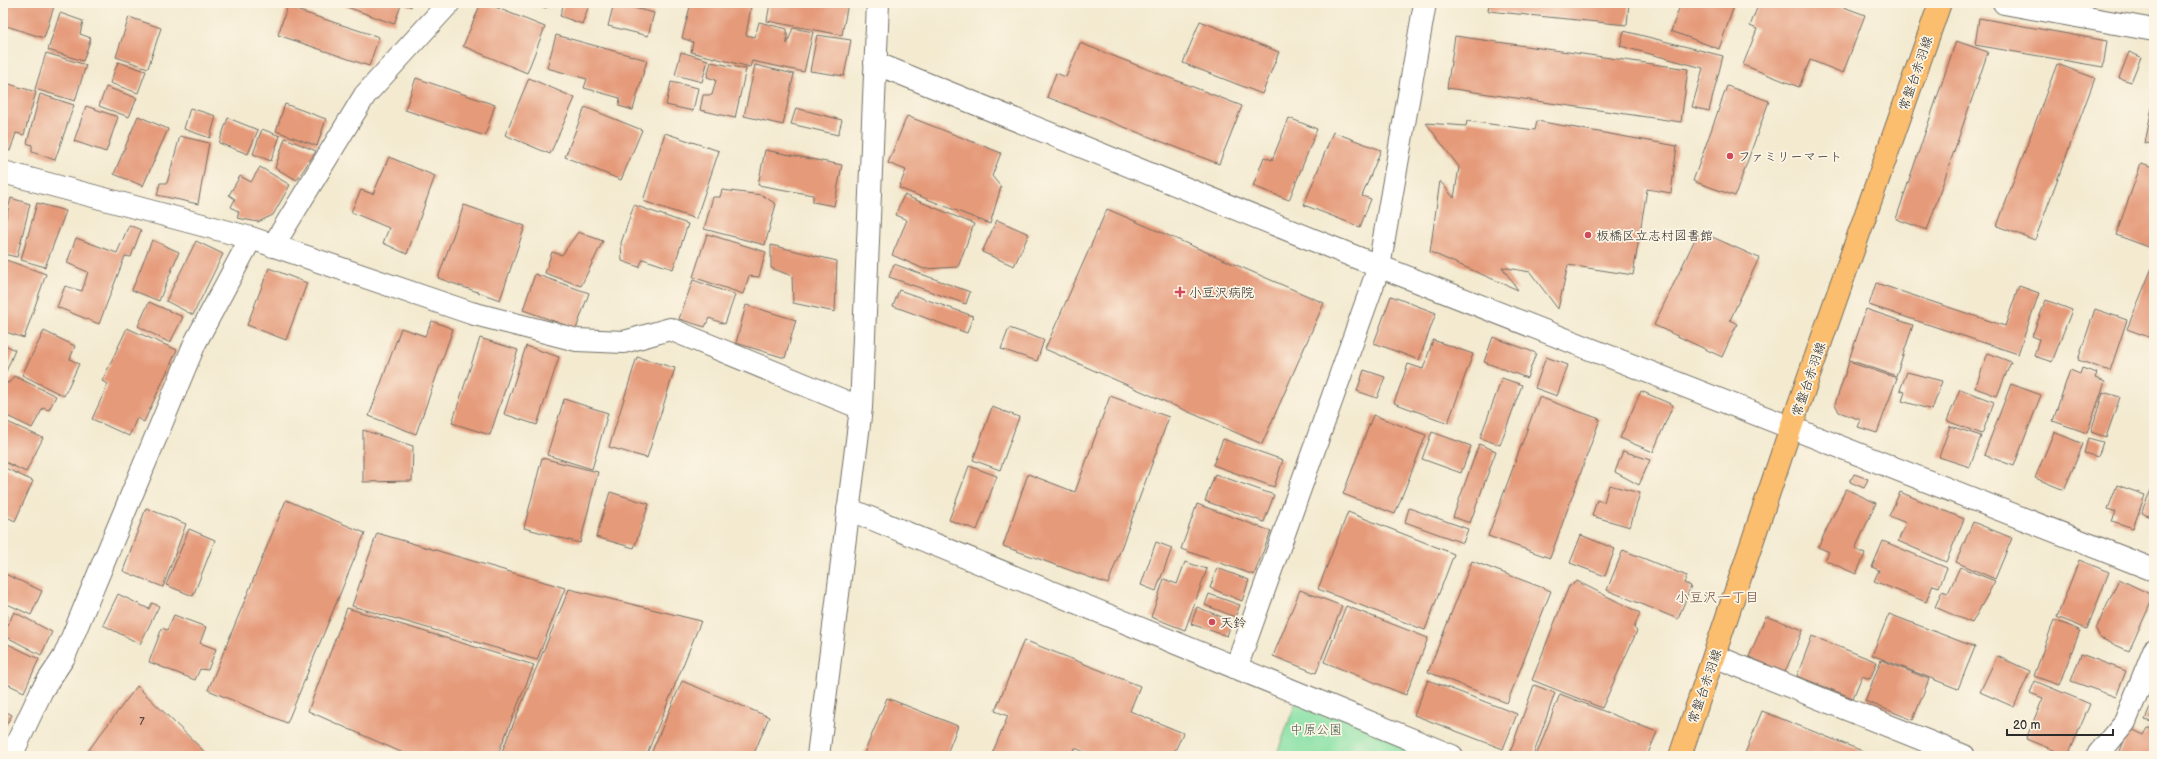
<svg xmlns="http://www.w3.org/2000/svg" width="2157" height="759" font-family="'Balsamiq Sans','Klee One',sans-serif">
<style>
.green{fill:#89e1a6;stroke:#5a8668}
.building{fill:#e59a79}
.lines{fill:none;stroke-linecap:round;stroke-linejoin:round}
.minor-casing{stroke:#716e65;stroke-width:24}
.major-casing{stroke:#716e65;stroke-width:24}
.minor{stroke:#fff;stroke-width:22}
.major{stroke:#fbbd6e;stroke-width:22}
.poi-dot{fill:#d1495b;stroke:#fcf5e5;stroke-width:1.5}
.labels{text-anchor:middle;stroke-width:3.5;stroke-linejoin:round;paint-order:stroke}
.number-label{font-size:11px;fill:#5a473e}
.street-label{font-size:13px;fill:#2b2b2b;stroke:#fcf5e5}
.poi-label{font-size:13px;fill:#2b2b2b;stroke:#fcf5e5;text-anchor:start}
.park-label{font-size:13px;fill:#42584a;stroke:#fcf5e5}
.neighbourhood-label{font-size:14px;fill:#6c5246;stroke:#fcf5e5}
</style>
<rect width="100%" height="100%" fill="#fcf5e5"/>
<filter id="ink" filterUnits="userSpaceOnUse"><feTurbulence type="fractalNoise" baseFrequency=".025" numOctaves="2"/><feDisplacementMap in="SourceGraphic" scale="8" xChannelSelector="R" yChannelSelector="G"/><feConvolveMatrix kernelMatrix="1 2 1 2 8 2 1 2 1" color-interpolation-filters="sRGB"/></filter>
<filter id="wash" filterUnits="userSpaceOnUse"><feTurbulence type="fractalNoise" baseFrequency=".012" numOctaves="4" result="noise"/><feDisplacementMap in="SourceGraphic" scale="16" xChannelSelector="R" yChannelSelector="G"/><feGaussianBlur stdDeviation="0.9" result="paint"/><feColorMatrix in="noise" values="0 0 0 0 0 0 0 0 0 0 0 0 0 0 0 0 0 1.4 0 .05"/><feComposite in="paint" operator="in"/></filter>
<g filter="url(#wash)">
<rect width="100%" height="100%" fill="#f3ead0"/>
<path class="green" d="M 1299,694 L 1452,756 L 1276,756 Z"/>
<g id="blocks">
<path class="building" d="M 3,3 L 55,3 L 44,38 L 3,25 Z
M 336,3 L 412,3 L 411,7 L 402,3 L 394,24 Z
M 481,3 L 485,3 L 545,27 L 527,73 L 463,46 Z
M 531,3 L 548,3 L 546,8 Z
M 564,3 L 590,3 L 582,24 L 560,16 Z
M 614,3 L 654,13 L 648,36 L 608,26 Z
M 642,3 L 657,3 L 655,7 Z
M 691,3 L 736,3 L 751,7 L 746,35 L 755,37 L 759,22 L 787,29 L 787,44 L 793,28 L 813,32 L 804,72 L 752,61 L 750,67 L 691,52 L 693,42 L 682,38 Z
M 770,3 L 848,3 L 842,35 L 767,21 Z
M 1489,3 L 1629,3 L 1627,25 L 1488,11 Z
M 1681,3 L 1735,3 L 1719,49 L 1671,31 Z
M 1759,3 L 1833,3 L 1865,15 L 1843,73 L 1810,60 L 1799,87 L 1743,65 L 1757,29 L 1750,26 Z
M 287,7 L 379,37 L 369,66 L 278,35 Z
M 60,13 L 83,21 L 80,34 L 91,38 L 83,61 L 48,50 Z
M 129,17 L 161,28 L 148,68 L 116,57 Z
M 1979,18 L 2107,41 L 2103,67 L 1975,45 Z
M 1200,21 L 1279,52 L 1262,94 L 1183,63 Z
M 1624,31 L 1723,56 L 1709,111 L 1692,107 L 1703,68 L 1620,46 Z
M 556,35 L 647,60 L 633,110 L 619,106 L 620,98 L 584,88 L 587,79 L 547,68 Z
M 817,35 L 851,40 L 844,76 L 810,71 Z
M 1455,36 L 1688,69 L 1681,122 L 1447,88 Z
M 1956,41 L 1988,52 L 1927,230 L 1896,219 Z
M 1080,43 L 1242,106 L 1219,164 L 1047,97 L 1056,73 L 1066,77 Z
M 681,52 L 708,60 L 702,82 L 675,75 Z
M 2129,52 L 2141,57 L 2131,82 L 2119,78 Z
M 46,53 L 86,65 L 75,101 L 35,89 Z
M 118,62 L 146,71 L 138,93 L 110,83 Z
M 711,62 L 746,69 L 735,118 L 700,110 L 703,95 L 712,95 L 716,80 L 707,77 Z
M 2057,64 L 2095,78 L 2035,240 L 1997,226 Z
M 755,65 L 794,74 L 783,125 L 744,116 Z
M 416,78 L 495,105 L 485,136 L 405,110 Z
M 529,78 L 575,98 L 550,154 L 505,135 Z
M 671,82 L 698,88 L 693,111 L 666,105 Z
M 9,84 L 36,92 L 24,135 L 16,133 L 10,151 L 3,149 L 3,102 Z
M 1727,86 L 1769,101 L 1735,196 L 1693,181 Z
M 106,87 L 137,98 L 129,117 L 99,106 Z
M 40,94 L 74,105 L 55,160 L 32,152 L 32,145 L 27,143 Z
M 2153,103 L 2154,103 L 2154,144 L 2145,143 Z
M 285,104 L 326,119 L 317,146 L 276,131 Z
M 86,106 L 118,117 L 106,152 L 74,141 Z
M 585,107 L 642,130 L 621,180 L 565,157 Z
M 190,108 L 216,116 L 210,138 L 184,129 Z
M 796,108 L 842,120 L 838,135 L 791,124 Z
M 138,116 L 168,129 L 143,186 L 114,174 Z
M 907,116 L 1001,153 L 992,176 L 1001,187 L 990,224 L 899,188 L 906,170 L 888,163 Z
M 228,118 L 258,130 L 248,154 L 219,143 Z
M 1289,118 L 1317,129 L 1289,200 L 1253,186 L 1264,157 L 1272,160 Z
M 1467,121 L 1535,130 L 1537,121 L 1677,146 L 1671,193 L 1647,189 L 1633,275 L 1568,265 L 1558,309 L 1530,272 L 1502,267 L 1518,290 L 1430,252 L 1440,181 L 1454,198 L 1459,167 L 1426,123 L 1466,126 Z
M 262,129 L 280,136 L 271,161 L 253,154 Z
M 1333,132 L 1381,150 L 1362,196 L 1371,199 L 1360,227 L 1304,205 Z
M 665,133 L 719,151 L 696,219 L 643,201 Z
M 180,136 L 209,143 L 198,204 L 157,195 L 160,183 L 167,183 Z
M 285,138 L 316,151 L 297,180 L 275,168 Z
M 765,150 L 842,165 L 834,206 L 813,202 L 813,195 L 758,185 Z
M 389,157 L 435,176 L 407,254 L 383,243 L 389,228 L 351,212 L 361,190 L 373,194 Z
M 2141,164 L 2154,168 L 2154,249 L 2116,235 Z
M 260,167 L 290,185 L 273,215 L 258,222 L 237,218 L 239,212 L 231,207 L 235,199 L 229,195 L 240,176 L 251,182 Z
M 722,190 L 762,195 L 776,204 L 765,245 L 704,229 L 713,197 L 720,197 Z
M 3,194 L 8,195 L 4,212 L 3,212 Z
M 904,195 L 974,224 L 958,267 L 924,269 L 892,255 L 907,220 L 895,215 Z
M 11,198 L 30,204 L 17,257 L 3,254 L 3,229 Z
M 37,203 L 66,211 L 45,267 L 21,260 Z
M 464,205 L 525,226 L 500,300 L 438,278 Z
M 634,205 L 688,224 L 673,269 L 643,259 L 639,267 L 622,261 L 621,243 Z
M 1107,209 L 1324,303 L 1262,444 L 1045,349 Z
M 997,220 L 1029,234 L 1014,266 L 982,252 Z
M 129,225 L 141,230 L 131,257 L 125,256 L 99,324 L 57,307 L 65,286 L 82,291 L 88,272 L 67,263 L 76,238 L 117,253 Z
M 1699,231 L 1759,258 L 1730,320 L 1737,324 L 1722,357 L 1654,325 Z
M 578,232 L 603,241 L 581,286 L 545,273 L 552,252 L 562,255 Z
M 707,234 L 766,252 L 759,277 L 749,276 L 743,294 L 693,277 Z
M 152,240 L 179,252 L 159,301 L 132,290 Z
M 196,241 L 223,254 L 193,315 L 166,301 Z
M 771,245 L 837,261 L 835,312 L 793,303 L 792,276 L 771,268 Z
M 3,259 L 46,274 L 24,338 L 3,331 Z
M 2154,263 L 2154,339 L 2127,329 Z
M 894,264 L 970,292 L 966,304 L 889,277 Z
M 269,268 L 307,283 L 286,340 L 247,325 Z
M 535,274 L 589,293 L 576,329 L 523,310 Z
M 693,280 L 735,295 L 725,324 L 709,318 L 705,327 L 679,319 Z
M 1876,283 L 2005,326 L 2019,286 L 2039,293 L 2018,354 L 1869,305 Z
M 899,290 L 973,316 L 967,333 L 893,306 Z
M 1391,296 L 1436,313 L 1419,360 L 1374,343 Z
M 2046,300 L 2072,310 L 2052,362 L 2034,356 L 2039,339 L 2032,336 Z
M 149,302 L 183,317 L 170,343 L 138,326 Z
M 746,305 L 796,320 L 785,358 L 736,343 Z
M 1866,309 L 1913,325 L 1896,376 L 1849,360 Z
M 2095,309 L 2127,320 L 2110,371 L 2078,360 Z
M 432,321 L 453,329 L 416,434 L 369,416 L 401,328 L 425,336 Z
M 127,328 L 177,350 L 144,422 L 137,418 L 129,436 L 92,419 L 108,384 L 102,381 Z
M 1009,328 L 1044,340 L 1037,361 L 1001,349 Z
M 44,331 L 75,346 L 70,359 L 79,364 L 64,396 L 22,375 Z
M 1493,337 L 1536,353 L 1527,378 L 1484,362 Z
M 480,338 L 518,350 L 490,435 L 452,423 Z
M 1433,340 L 1473,354 L 1448,423 L 1394,403 L 1408,364 L 1423,369 Z
M 3,344 L 15,350 L 3,379 Z
M 526,346 L 559,357 L 537,425 L 504,414 Z
M 1988,353 L 2011,362 L 1997,396 L 1975,388 Z
M 637,357 L 675,368 L 647,458 L 609,447 Z
M 1546,357 L 1568,365 L 1557,396 L 1535,388 Z
M 1849,362 L 1897,378 L 1877,433 L 1858,427 L 1861,420 L 1839,412 L 1835,404 Z
M 2082,368 L 2097,373 L 2095,378 L 2105,382 L 2087,433 L 2053,421 L 2070,370 L 2080,374 Z
M 1364,370 L 1385,377 L 1377,398 L 1357,391 Z
M 1907,372 L 1942,381 L 1932,410 L 1902,401 L 1905,392 L 1900,390 Z
M 14,376 L 56,396 L 49,410 L 43,408 L 32,428 L 3,414 L 3,383 L 4,382 L 9,383 Z
M 1502,378 L 1522,385 L 1500,445 L 1480,438 Z
M 2011,384 L 2041,395 L 2014,466 L 1984,455 Z
M 1960,389 L 1994,402 L 1982,434 L 1947,421 Z
M 1641,391 L 1673,405 L 1653,452 L 1620,438 Z
M 2103,392 L 2120,397 L 2106,437 L 2091,432 Z
M 1110,396 L 1169,417 L 1108,584 L 1003,546 L 1028,474 L 1075,492 Z
M 1539,397 L 1600,419 L 1550,558 L 1488,536 Z
M 564,399 L 608,413 L 592,469 L 547,455 Z
M 992,407 L 1019,417 L 1000,470 L 973,460 Z
M 1373,415 L 1426,435 L 1395,514 L 1343,494 Z
M 3,420 L 43,438 L 26,472 L 3,461 Z
M 1950,426 L 1981,436 L 1970,467 L 1939,457 Z
M 363,430 L 413,446 L 412,481 L 363,482 Z
M 1432,432 L 1471,446 L 1461,473 L 1422,459 Z
M 2054,432 L 2083,444 L 2064,490 L 2035,478 Z
M 2088,438 L 2103,442 L 2098,457 L 2084,453 Z
M 1223,439 L 1283,460 L 1274,487 L 1213,465 Z
M 1479,444 L 1496,451 L 1470,523 L 1453,517 Z
M 1623,451 L 1650,460 L 1639,485 L 1615,472 Z
M 542,458 L 598,472 L 580,543 L 524,528 Z
M 969,466 L 997,476 L 977,530 L 949,520 Z
M 3,467 L 33,481 L 15,521 L 3,515 Z
M 1215,474 L 1274,495 L 1264,522 L 1205,501 Z
M 1854,474 L 1868,479 L 1864,488 L 1850,482 Z
M 2154,483 L 2154,518 L 2141,513 Z
M 1609,485 L 1640,493 L 1630,527 L 1592,516 L 1597,500 L 1604,502 Z
M 2117,485 L 2145,495 L 2133,528 L 2112,521 L 2116,512 L 2108,509 Z
M 1846,489 L 1876,503 L 1855,549 L 1865,554 L 1856,574 L 1825,560 L 1829,552 L 1818,547 Z
M 610,492 L 649,504 L 634,548 L 596,537 Z
M 1900,492 L 1964,519 L 1946,562 L 1898,541 L 1906,523 L 1889,516 Z
M 286,500 L 365,533 L 287,723 L 208,690 Z
M 1197,504 L 1271,531 L 1254,575 L 1181,549 Z
M 146,508 L 186,524 L 163,587 L 123,571 Z
M 1409,508 L 1468,529 L 1463,543 L 1405,522 Z
M 1348,512 L 1454,554 L 1425,630 L 1318,589 Z
M 1973,522 L 2012,538 L 1995,579 L 1956,562 Z
M 189,529 L 215,540 L 193,596 L 166,585 Z
M 377,533 L 565,588 L 537,660 L 352,606 Z
M 1581,535 L 1615,549 L 1605,576 L 1570,563 Z
M 1883,541 L 1947,568 L 1939,587 L 1933,585 L 1926,602 L 1874,581 L 1879,570 L 1872,567 Z
M 1156,542 L 1172,548 L 1156,591 L 1141,585 Z
M 1623,550 L 1687,576 L 1684,583 L 1691,586 L 1678,619 L 1607,590 Z
M 2079,560 L 2109,572 L 2087,629 L 2057,617 Z
M 1472,561 L 1551,591 L 1507,703 L 1428,672 Z
M 1185,562 L 1207,569 L 1185,630 L 1151,617 L 1164,579 L 1177,584 Z
M 1960,567 L 1995,581 L 1972,623 L 1935,607 L 1942,591 L 1948,593 Z
M 1217,568 L 1249,580 L 1242,601 L 1210,588 Z
M 3,573 L 42,591 L 31,615 L 3,602 Z
M 2119,579 L 2154,596 L 2129,651 L 2100,638 L 2096,629 Z
M 1577,581 L 1640,613 L 1634,628 L 1637,631 L 1602,708 L 1532,680 L 1569,586 Z
M 569,589 L 701,621 L 646,756 L 500,756 Z
M 1300,590 L 1342,606 L 1316,673 L 1273,656 Z
M 118,594 L 149,609 L 152,603 L 159,606 L 140,644 L 103,625 Z
M 1209,594 L 1240,605 L 1235,617 L 1205,605 Z
M 1346,606 L 1428,638 L 1406,695 L 1324,662 Z
M 1197,607 L 1232,621 L 1227,636 L 1191,624 Z
M 347,608 L 534,665 L 497,756 L 410,756 L 308,711 Z
M 14,612 L 52,632 L 41,655 L 3,635 Z
M 3,613 L 8,616 L 3,626 Z
M 1889,614 L 1975,647 L 1958,689 L 1872,655 Z
M 174,615 L 206,627 L 200,643 L 216,649 L 208,670 L 200,669 L 195,680 L 149,662 L 162,628 L 167,630 Z
M 1766,616 L 1803,630 L 1785,672 L 1749,657 Z
M 2054,620 L 2080,630 L 2059,685 L 2034,676 Z
M 1812,636 L 1877,662 L 1870,679 L 1862,676 L 1853,698 L 1797,676 Z
M 1024,640 L 1140,686 L 1130,711 L 1183,733 L 1175,751 L 1186,756 L 1094,756 L 1075,748 L 1072,756 L 991,756 L 1008,716 L 995,711 Z
M 6,643 L 39,659 L 24,692 L 3,682 L 3,649 Z
M 2081,654 L 2126,671 L 2116,697 L 2071,681 Z
M 1997,656 L 2030,671 L 2014,707 L 1980,692 Z
M 1881,660 L 1929,679 L 1913,720 L 1865,701 Z
M 1428,680 L 1517,714 L 1503,749 L 1414,715 Z
M 682,681 L 769,717 L 753,756 L 650,756 Z
M 2035,681 L 2090,704 L 2068,756 L 2026,739 L 2043,698 L 2030,693 Z
M 1534,685 L 1555,693 L 1533,756 L 1513,756 L 1509,755 Z
M 137,686 L 209,756 L 84,756 Z
M 1560,694 L 1657,732 L 1647,756 L 1536,756 Z
M 887,698 L 958,726 L 946,756 L 863,756 Z
M 2154,698 L 2154,723 L 2145,720 Z
M 3,710 L 12,715 L 3,730 Z
M 1762,711 L 1875,756 L 1744,756 Z
M 2129,728 L 2144,735 L 2148,728 L 2154,730 L 2154,756 L 2118,756 Z"/>
</g>
</g>
<g filter="url(#ink)">
<use href="#blocks" fill-opacity="0" stroke="#716e65" stroke-width="1"/>
<g class="lines">
<defs>
<path id="minor" d="M 2004,3 L 2154,30
M 875,63 L 1353,256 L 2154,570
M 3,172 L 251,238 L 471,313 L 577,340 L 624,342 L 670,329 L 861,408
M 273,246 L 365,95 L 449,3
M 848,509 L 1452,756
M 1714,656 L 1964,756
M 1236,668 L 1379,267 L 1425,3
M 11,756 L 42,690 L 64,657 L 195,343 L 251,238
M 818,756 L 861,408 L 878,3
M 2097,756 L 2125,722 L 2154,650"/>
<path id="major" d="M 1680,756 L 1791,427 L 1940,3"/>
</defs>
<use href="#minor" class="minor-casing"/>
<use href="#major" class="major-casing"/>
<use href="#minor" class="minor"/>
<use href="#major" class="major"/>
</g>
</g>
<g class="poi-dot">
<circle cx="1730" cy="156" r="4"/>
<circle cx="1588" cy="235" r="4"/>
<path d="M1178 286h4v4h4v4h-4v4h-4v-4h-4v-4h4z"/>
<circle cx="1212" cy="622" r="4"/>
</g>
<g class="labels">
<g class="number-label">
<text x="142" y="725">7</text>
</g>
<g class="street-label">
<text transform="translate(1915 73) rotate(-71)" y="5">常盤台赤羽線</text>
<text transform="translate(1808 379) rotate(-71)" y="5">常盤台赤羽線</text>
<text transform="translate(1704 686) rotate(-71)" y="5">常盤台赤羽線</text>
</g>
<g class="poi-label">
<text x="1738" y="161">ファミリーマート</text>
<text x="1596" y="240">板橋区立志村図書館</text>
<text x="1189" y="297">小豆沢病院</text>
<text x="1220" y="627">天鈴</text>
</g>
<g class="park-label">
<text x="1316" y="734">中原公園</text>
</g>
<g class="neighbourhood-label">
<text x="1717" y="602">小豆沢一丁目</text>
</g>
</g>
<rect width="2157" height="759" fill="none" stroke="#fcf5e5" stroke-width="16"/>
<path d="M2007 729v6h106v-6" fill="none" stroke="#2b2b2b" stroke-width="2"/>
<text x="2013" y="729" font-size="12" fill="#2b2b2b" stroke="#fcf5e5" stroke-width="3" paint-order="stroke">20 m</text>
</svg>
